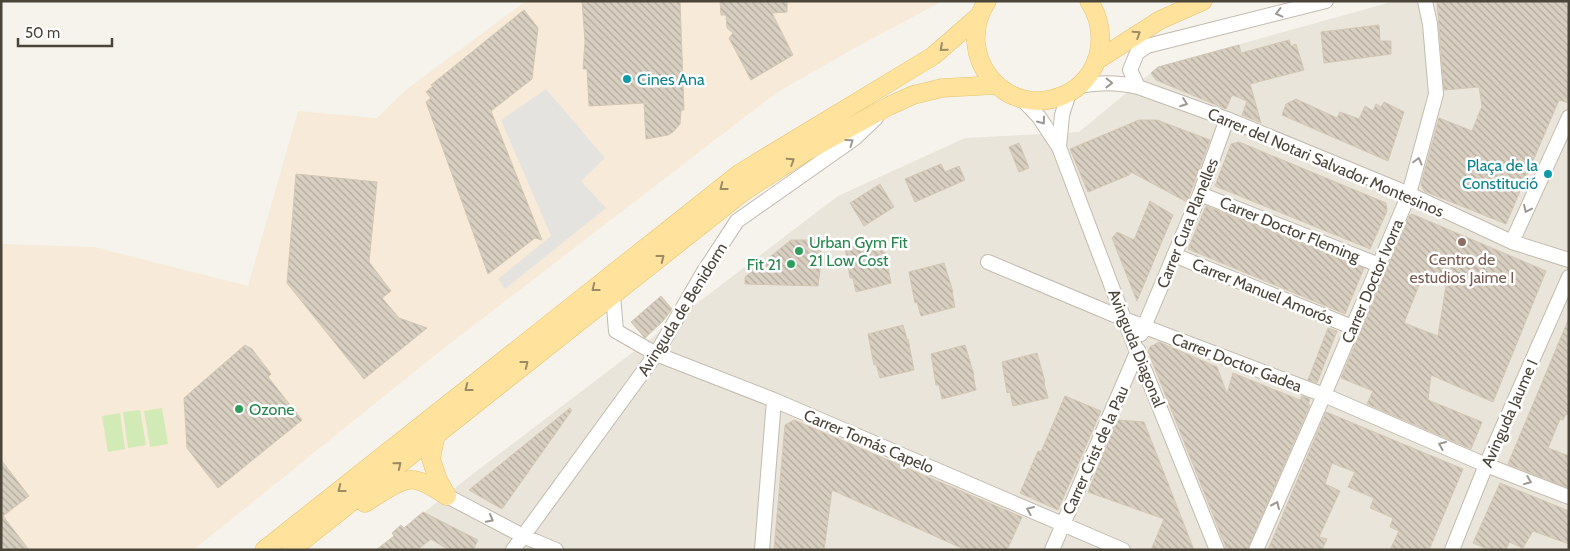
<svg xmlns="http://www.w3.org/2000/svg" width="1570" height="551" font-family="Cabin,sans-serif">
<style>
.residential{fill:#eae5da}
.commercial{fill:#f7ead8}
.pitch{fill:#d2eab5}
.parking{fill:#e5e3e0}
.building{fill:url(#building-back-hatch);stroke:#d3c7b4;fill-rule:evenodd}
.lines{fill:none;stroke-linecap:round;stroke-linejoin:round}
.minor-casing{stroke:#c2bbae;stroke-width:16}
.major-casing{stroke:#e6c16a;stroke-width:19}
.minor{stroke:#fff;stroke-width:14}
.major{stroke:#ffe39c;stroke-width:18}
.oneway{stroke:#9c9892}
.oneway2{stroke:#9c8c66}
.culture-dot{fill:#0f9aa8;stroke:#fff;stroke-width:2}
.education-dot{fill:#8d6e63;stroke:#fff;stroke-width:2}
.leisure-dot{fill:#2e9e5b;stroke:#fff;stroke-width:2}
.labels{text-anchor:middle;stroke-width:5;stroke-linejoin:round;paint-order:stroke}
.culture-label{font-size:16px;fill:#0d838f;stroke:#fff;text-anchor:start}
.street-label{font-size:16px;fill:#4b4439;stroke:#fff}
.leisure-label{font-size:16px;fill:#27864d;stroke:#fff;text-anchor:start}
.education-label{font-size:16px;fill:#785e54;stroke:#fff}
</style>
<defs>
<pattern id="building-back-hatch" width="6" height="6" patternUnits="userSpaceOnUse" patternTransform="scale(1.25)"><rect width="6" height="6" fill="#d8cfc1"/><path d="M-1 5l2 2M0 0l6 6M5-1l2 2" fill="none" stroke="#b1aa9e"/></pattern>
</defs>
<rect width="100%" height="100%" fill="#f6f3ec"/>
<path class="residential" d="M 1395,1 L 1569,1 L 1569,550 L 376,550 L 394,536 L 392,533 L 401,525 L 404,528 L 478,470 L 838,196 L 965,138 L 1079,132 L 1158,67 Z"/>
<path class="commercial" d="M 526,1 L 943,1 L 860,45 L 776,93 L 439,352 L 193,550 L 1,550 L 1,244 L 94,247 L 248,286 L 298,111 L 377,118 L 407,89 Z"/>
<path class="pitch" d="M 162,408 L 168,444 L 150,447 L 144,411 Z
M 140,410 L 146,445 L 128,448 L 123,412 Z
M 120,413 L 125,449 L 108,452 L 102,416 Z"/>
<path class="parking" d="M 546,89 L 605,158 L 581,181 L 606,208 L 505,289 L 498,279 L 551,236 L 501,120 Z"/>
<path class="building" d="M 582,1 L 680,1 L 684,110 L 681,110 L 680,124 L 673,132 L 668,135 L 646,139 L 644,103 L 589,106 L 587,69 L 583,69 L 585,41 Z
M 720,1 L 787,1 L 787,12 L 772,13 L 793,55 L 751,80 L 729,38 L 733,33 L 727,28 L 726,15 L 721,15 Z
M 1437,1 L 1569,1 L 1569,103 L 1559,100 L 1506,224 L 1424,191 L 1421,184 L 1439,118 L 1472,131 L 1482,106 L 1479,87 L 1444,90 Z
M 524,10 L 538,28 L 532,79 L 491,111 L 542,240 L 535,238 L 488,274 L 426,102 L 431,98 L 426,92 L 433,86 L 431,85 Z
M 1379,25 L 1380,41 L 1391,41 L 1391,54 L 1324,63 L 1321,32 Z
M 1289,40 L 1291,46 L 1296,44 L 1304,70 L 1250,84 L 1261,123 L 1242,115 L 1247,101 L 1232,95 L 1226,109 L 1156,80 L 1151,73 L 1158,67 L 1239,45 L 1241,53 Z
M 1296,99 L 1337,118 L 1340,112 L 1359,119 L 1365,106 L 1373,111 L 1376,104 L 1381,107 L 1384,102 L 1404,112 L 1388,161 L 1282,115 L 1286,104 Z
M 1139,120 L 1157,120 L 1210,140 L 1187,202 L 1131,172 L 1129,175 L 1088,192 L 1070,149 Z
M 1239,142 L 1386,203 L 1387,211 L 1370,249 L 1215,186 L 1231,144 Z
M 1019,143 L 1029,168 L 1019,172 L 1009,147 Z
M 941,164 L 945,172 L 959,166 L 965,180 L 915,202 L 905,179 Z
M 296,174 L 377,182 L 369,262 L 391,291 L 382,298 L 399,318 L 427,328 L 364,379 L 287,283 Z
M 880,184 L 894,207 L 864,226 L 850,203 Z
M 1150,201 L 1173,215 L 1137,301 L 1112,238 L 1117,232 L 1134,240 Z
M 1206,206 L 1364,268 L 1345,314 L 1188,249 Z
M 1412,214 L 1546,271 L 1493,402 L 1431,375 L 1428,400 L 1482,422 L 1471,449 L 1367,404 L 1373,391 L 1341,378 L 1409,216 ZM 1423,275 L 1446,286 L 1438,336 L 1404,323 Z
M 880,239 L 883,253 L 885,252 L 891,283 L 856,292 L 853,278 L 850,278 L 845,247 Z
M 791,240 L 821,240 L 821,263 L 818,286 L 745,284 L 745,277 Z
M 944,263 L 953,292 L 952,292 L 955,307 L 921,316 L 917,302 L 915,303 L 909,272 Z
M 661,296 L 672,309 L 663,321 L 645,338 L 631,322 Z
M 1569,318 L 1569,415 L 1566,414 L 1563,420 L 1560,419 L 1548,448 L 1569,456 L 1569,488 L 1508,464 Z
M 903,325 L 907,339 L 908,339 L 914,370 L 880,378 L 876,364 L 874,365 L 868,334 Z
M 1328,328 L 1337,331 L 1317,383 L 1308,380 Z
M 1159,342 L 1217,367 L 1227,394 L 1233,373 L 1300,400 L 1302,396 L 1310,399 L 1308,405 L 1310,405 L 1247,550 L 1227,550 L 1148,351 L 1150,347 Z
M 245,345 L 252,349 L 271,374 L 268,377 L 302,420 L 218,488 L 187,448 L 184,398 Z
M 965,345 L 974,375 L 973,375 L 976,390 L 942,399 L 939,385 L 936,385 L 931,354 Z
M 1037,353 L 1045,382 L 1044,383 L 1048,398 L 1013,406 L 1010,392 L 1007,393 L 1002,362 Z
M 1065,396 L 1101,411 L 1058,510 L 1020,493 L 1038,451 L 1041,452 Z
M 570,408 L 572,410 L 502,509 L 469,490 Z
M 1326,412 L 1463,469 L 1429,550 L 1390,550 L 1399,531 L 1390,527 L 1393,518 L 1370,508 L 1374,498 L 1348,487 L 1355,472 L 1332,463 L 1325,484 L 1340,491 L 1319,537 L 1327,539 L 1322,550 L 1268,550 Z
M 794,420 L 1022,517 L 1007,550 L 966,550 L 832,490 L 824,550 L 774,550 L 785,425 Z
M 1117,420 L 1144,422 L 1194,550 L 1151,550 L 1164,519 L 1088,492 Z
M 1,460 L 29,496 L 3,516 L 29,550 L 1,550 Z
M 1500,483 L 1569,511 L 1569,544 L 1533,531 L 1523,548 L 1509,542 L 1506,550 L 1490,550 L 1473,543 Z
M 423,512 L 478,540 L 473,550 L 449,550 L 431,539 L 417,550 L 376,550 L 394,536 L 392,533 L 401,525 L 404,528 Z"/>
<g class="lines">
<defs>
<path id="minor" d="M 1079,86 C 1099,82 1118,82 1138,87 L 1227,119 L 1409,194 L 1512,242 L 1569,260
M 1138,87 L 1130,70 L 1137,53 L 1147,46 L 1326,1
M 1021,98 L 1039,117 L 1059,147 L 1124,319 L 1217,550
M 1059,147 L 1062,115 L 1069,93
M 1200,194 L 1379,265
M 1512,242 L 1569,117
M 1174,255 L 1352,327
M 988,262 L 1124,319 L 1324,395 L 1486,465 L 1569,497
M 613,295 L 616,331 L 656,354 L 774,400 L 1123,550
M 1141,334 L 1200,194 L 1227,119
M 447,496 L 523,536 L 556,550
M 513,550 L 656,354 L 703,273 L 737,221 L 855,138 L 876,118
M 762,550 L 774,400
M 1052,550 L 1138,350
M 1256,550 L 1324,395 L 1409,194 L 1436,94 L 1430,24 L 1425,1
M 1452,550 L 1486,465 L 1569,277"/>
<path id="major" d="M 987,1 C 952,55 1005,121 1064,95 C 1081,88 1093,73 1098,56 C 1103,36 1100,18 1089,1
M 1096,61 L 1160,20 L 1203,1
M 436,434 L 431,459 L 438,480 L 447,496
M 365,503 C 377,496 401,477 415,480 C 426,482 437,490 447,496
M 264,550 L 740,173 L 933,56 L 979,16
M 291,550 L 743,192 L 807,151 L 889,106 L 913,95 L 942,88 L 996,85"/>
</defs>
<use href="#minor" class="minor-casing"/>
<use href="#major" class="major-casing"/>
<use href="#minor" class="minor"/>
<use href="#major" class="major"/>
</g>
<defs><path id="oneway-chevron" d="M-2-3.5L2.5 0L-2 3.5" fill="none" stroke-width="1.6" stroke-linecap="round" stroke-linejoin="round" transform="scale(1.25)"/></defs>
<g class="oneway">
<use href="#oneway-chevron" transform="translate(1279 13) rotate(166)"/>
<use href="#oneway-chevron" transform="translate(1109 83) rotate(1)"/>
<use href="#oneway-chevron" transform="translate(1184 103) rotate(20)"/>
<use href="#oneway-chevron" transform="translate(1042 121) rotate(54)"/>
<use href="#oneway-chevron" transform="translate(850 142) rotate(-36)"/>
<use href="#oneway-chevron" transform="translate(1418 161) rotate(-75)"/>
<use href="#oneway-chevron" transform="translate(1527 209) rotate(115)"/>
<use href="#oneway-chevron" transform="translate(1442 445) rotate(-157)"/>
<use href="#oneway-chevron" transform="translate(1528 481) rotate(22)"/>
<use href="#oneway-chevron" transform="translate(1276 505) rotate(-66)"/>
<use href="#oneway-chevron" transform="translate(1030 510) rotate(-157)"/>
<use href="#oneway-chevron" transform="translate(490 519) rotate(28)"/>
</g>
<g class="oneway2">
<use href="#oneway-chevron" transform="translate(1137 34) rotate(-33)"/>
<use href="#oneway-chevron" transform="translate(943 48) rotate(139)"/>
<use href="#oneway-chevron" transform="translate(791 161) rotate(-33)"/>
<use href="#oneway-chevron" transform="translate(723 187) rotate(142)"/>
<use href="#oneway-chevron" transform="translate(661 258) rotate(-38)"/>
<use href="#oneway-chevron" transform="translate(595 288) rotate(142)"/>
<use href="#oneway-chevron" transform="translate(525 364) rotate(-38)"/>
<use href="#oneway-chevron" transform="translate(468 388) rotate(142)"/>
<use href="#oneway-chevron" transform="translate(398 465) rotate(-39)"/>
<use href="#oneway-chevron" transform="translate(341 489) rotate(142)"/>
</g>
<g class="culture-dot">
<circle cx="627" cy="79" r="5"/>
<circle cx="1548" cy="174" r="5"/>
</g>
<circle class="education-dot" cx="1462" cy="242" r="5"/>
<g class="leisure-dot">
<circle cx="799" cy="251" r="5"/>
<circle cx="791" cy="264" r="5"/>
<circle cx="239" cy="409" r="5"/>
</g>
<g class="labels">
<g class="culture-label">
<text x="637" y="85">Cines Ana</text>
<text x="1538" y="171" text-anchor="end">Plaça de la<tspan x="1538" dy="18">Constitució</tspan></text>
</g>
<g class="street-label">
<text transform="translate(1326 162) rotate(23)" y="6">Carrer del Notari Salvador Montesinos</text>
<text transform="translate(1187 223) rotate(-68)" y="6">Carrer Cura Planelles</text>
<text transform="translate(1290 229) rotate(22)" y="6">Carrer Doctor Fleming</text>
<text transform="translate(1372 281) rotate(-67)" y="6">Carrer Doctor Ivorra</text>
<text transform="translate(1263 291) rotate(22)" y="6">Carrer Manuel Amorós</text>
<text transform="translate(682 309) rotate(-58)" y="6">Avinguda de Benidorm</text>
<text transform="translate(1137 348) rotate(68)" y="6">Avinguda Diagonal</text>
<text transform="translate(1237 362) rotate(21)" y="6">Carrer Doctor Gadea</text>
<text transform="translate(1509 413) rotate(-66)" y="6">Avinguda Jaume I</text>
<text transform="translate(869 441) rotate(23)" y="6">Carrer Tomás Capelo</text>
<text transform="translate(1095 450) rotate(-66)" y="6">Carrer Crist de la Pau</text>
</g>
<g class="leisure-label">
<text x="809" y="248">Urban Gym Fit<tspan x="809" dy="18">21 Low Cost</tspan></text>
<text x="781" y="270" text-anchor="end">Fit 21</text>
<text x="249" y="415">Ozone</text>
</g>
<g class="education-label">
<text x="1462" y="265">Centro de<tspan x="1462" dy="18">estudios Jaime I</tspan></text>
</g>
</g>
<rect width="1570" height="551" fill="none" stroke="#4b4439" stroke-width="5"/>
<path d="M18 38v8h94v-8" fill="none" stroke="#4b4439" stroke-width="2.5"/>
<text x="25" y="38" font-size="15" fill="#4b4439" stroke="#ffffff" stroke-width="4" paint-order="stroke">50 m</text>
</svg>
